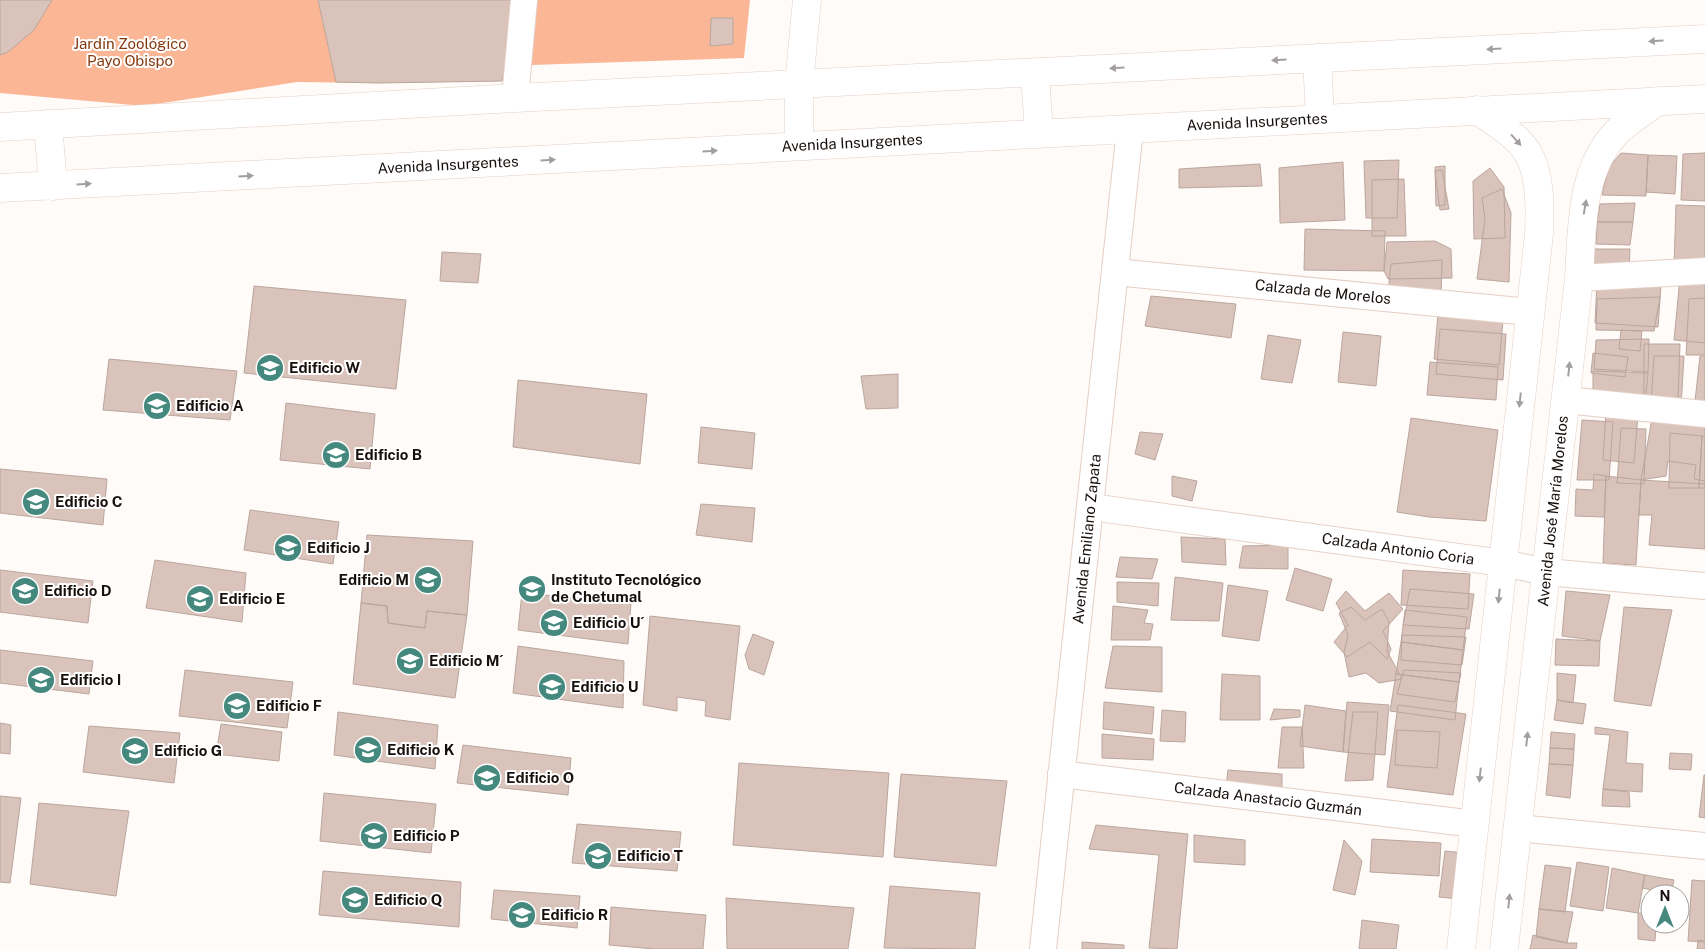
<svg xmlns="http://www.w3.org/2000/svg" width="1705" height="949" font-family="'Public Sans',sans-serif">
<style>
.green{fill:#fbb696}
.building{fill:#d9c3ba;stroke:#baa69d}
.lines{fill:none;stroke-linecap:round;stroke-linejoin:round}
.street-casing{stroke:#e4cfc5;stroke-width:28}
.secondary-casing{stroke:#e4cfc5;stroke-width:29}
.primary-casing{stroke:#e4cfc5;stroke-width:29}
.street{stroke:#fff;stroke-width:26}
.secondary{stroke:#fff;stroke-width:28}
.primary{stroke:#fff;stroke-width:28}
.oneway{fill:#a29f9e}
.labels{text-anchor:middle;stroke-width:4;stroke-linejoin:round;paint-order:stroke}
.park-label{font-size:15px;fill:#84390f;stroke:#fff}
.street-label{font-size:15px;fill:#170f0c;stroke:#fff}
.poi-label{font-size:15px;font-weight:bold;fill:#170f0c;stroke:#fff;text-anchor:start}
</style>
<rect width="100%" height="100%" fill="#fffbf9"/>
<path class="green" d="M 0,0 L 750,0 L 744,58 L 503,66 L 502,81 L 377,83 L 297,82 L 144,106 L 0,93 Z"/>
<path class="building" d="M 0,0 L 52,0 L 34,30 L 8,52 L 0,55 Z
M 318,0 L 518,0 L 516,28 L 502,81 L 377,83 L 336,82 Z
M 711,18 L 733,18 L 733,44 L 710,46 Z
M 1621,153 L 1648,155 L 1646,196 L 1602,195 L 1608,168 Z
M 1705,153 L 1705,201 L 1681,200 L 1683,154 Z
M 1648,155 L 1677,156 L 1675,194 L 1646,192 Z
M 1399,160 L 1397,218 L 1366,218 L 1364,161 Z
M 1343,162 L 1345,220 L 1280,223 L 1279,168 Z
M 1260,164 L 1262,186 L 1179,188 L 1179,169 Z
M 1445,166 L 1445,205 L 1436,206 L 1435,167 Z
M 1490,168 L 1504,187 L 1505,238 L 1474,239 L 1473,181 Z
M 1442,170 L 1449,209 L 1440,210 L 1435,171 Z
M 1404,179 L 1406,236 L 1372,236 L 1372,180 Z
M 1502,189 L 1511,213 L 1509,282 L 1477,279 L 1485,219 L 1482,198 Z
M 1635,203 L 1633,222 L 1597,222 L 1600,204 Z
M 1676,205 L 1705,206 L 1705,267 L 1674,267 Z
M 1597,222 L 1633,222 L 1630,245 L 1596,244 Z
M 1305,229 L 1385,231 L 1384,271 L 1304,270 Z
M 1435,241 L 1451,249 L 1452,278 L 1388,279 L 1384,271 L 1387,242 Z
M 1591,249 L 1630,249 L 1629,271 L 1590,271 Z
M 442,252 L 481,254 L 478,283 L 440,281 Z
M 1442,260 L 1441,296 L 1388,293 L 1391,264 Z
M 1680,278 L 1705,280 L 1705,343 L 1674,340 Z
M 1597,282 L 1661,285 L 1658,327 L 1595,323 Z
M 254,286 L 406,300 L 396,389 L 244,373 Z
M 1151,296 L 1236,304 L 1231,338 L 1145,326 Z
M 1660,297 L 1654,331 L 1596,330 L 1597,299 Z
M 1705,298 L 1705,355 L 1686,355 L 1689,299 Z
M 1438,314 L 1503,320 L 1499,365 L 1434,359 Z
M 1440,329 L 1506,334 L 1503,380 L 1436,374 Z
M 1621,330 L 1642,331 L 1640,351 L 1619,349 Z
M 1343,332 L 1381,336 L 1376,386 L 1338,382 Z
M 1268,335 L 1301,340 L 1292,383 L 1261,379 Z
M 1649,339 L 1648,372 L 1594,369 L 1596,340 Z
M 1644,344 L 1680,344 L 1678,399 L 1644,399 Z
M 1593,353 L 1628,357 L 1625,377 L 1591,373 Z
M 1654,356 L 1684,356 L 1681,407 L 1651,404 Z
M 1700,356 L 1705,356 L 1705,402 L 1695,401 Z
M 109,359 L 237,371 L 230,420 L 103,410 Z
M 1430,362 L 1498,367 L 1496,400 L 1427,395 Z
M 1593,371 L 1648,373 L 1645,405 L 1593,399 Z
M 898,374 L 898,408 L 866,409 L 861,376 Z
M 518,380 L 647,394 L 640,464 L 513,447 Z
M 286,403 L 375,414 L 370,469 L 280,460 Z
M 1606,412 L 1638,415 L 1634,463 L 1603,460 Z
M 1653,413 L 1705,421 L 1705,481 L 1694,479 L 1696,465 L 1668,461 L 1666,476 L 1641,480 Z
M 1411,418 L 1498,430 L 1486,521 L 1429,517 L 1397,512 Z
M 1582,420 L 1613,422 L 1609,480 L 1577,480 Z
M 701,427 L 755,433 L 752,469 L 698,463 Z
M 1621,428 L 1646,429 L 1644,484 L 1617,483 Z
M 1140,432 L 1163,434 L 1155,460 L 1135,454 Z
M 1670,433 L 1702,436 L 1699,488 L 1669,488 Z
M 1702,436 L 1705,436 L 1705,488 L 1699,488 Z
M 0,469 L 107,479 L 103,525 L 0,513 Z
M 1594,474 L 1606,476 L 1604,517 L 1575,516 L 1576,489 L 1593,490 Z
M 1172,476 L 1197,481 L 1192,501 L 1172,496 Z
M 1606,476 L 1641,480 L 1636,565 L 1603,563 Z
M 1641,480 L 1705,484 L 1705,549 L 1649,545 L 1652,515 L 1639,515 Z
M 701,504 L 755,508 L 752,542 L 696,535 Z
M 250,510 L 339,522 L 333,564 L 244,550 Z
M 367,535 L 473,541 L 467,615 L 427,611 L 425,628 L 388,623 L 387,606 L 361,603 Z
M 1181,537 L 1225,539 L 1226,565 L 1182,562 Z
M 1288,545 L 1288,569 L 1239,568 L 1243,546 Z
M 1120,557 L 1158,559 L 1152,579 L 1116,577 Z
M 155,560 L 246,573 L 242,622 L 146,608 Z
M 1295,568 L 1332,579 L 1323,611 L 1286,600 Z
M 0,570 L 93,581 L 88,623 L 0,612 Z
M 1403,570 L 1470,574 L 1468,609 L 1401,605 Z
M 1175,577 L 1223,583 L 1219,621 L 1171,620 Z
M 1117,582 L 1159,583 L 1158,606 L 1117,602 Z
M 1228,585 L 1268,591 L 1259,641 L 1222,636 Z
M 1410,589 L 1474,594 L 1469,629 L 1403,625 Z
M 1346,591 L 1365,611 L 1389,593 L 1403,609 L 1383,631 L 1391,649 L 1387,659 L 1370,642 L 1347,657 L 1334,642 L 1348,625 L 1336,603 Z
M 1566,591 L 1610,595 L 1600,641 L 1562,636 Z
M 522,593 L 631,603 L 628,644 L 518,630 Z
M 361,603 L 387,606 L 388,623 L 425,628 L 427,611 L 467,615 L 455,698 L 353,684 Z
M 1113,606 L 1148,610 L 1144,623 L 1153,624 L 1150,640 L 1111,640 Z
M 1351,607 L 1365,620 L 1382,609 L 1389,622 L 1387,651 L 1402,679 L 1379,683 L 1366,673 L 1349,677 L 1344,652 L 1348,635 L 1339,613 Z
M 1624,607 L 1672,610 L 1651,706 L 1614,701 Z
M 1405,610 L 1467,617 L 1463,650 L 1401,642 Z
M 650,616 L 740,626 L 730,720 L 705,716 L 706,701 L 677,697 L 677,711 L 643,705 Z
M 753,634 L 774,642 L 764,675 L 749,669 L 745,655 Z
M 1402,635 L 1466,637 L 1462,665 L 1401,660 Z
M 1556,639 L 1600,641 L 1599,666 L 1555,665 Z
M 1401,642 L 1463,650 L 1459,682 L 1396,674 Z
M 518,646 L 624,661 L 623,708 L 513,693 Z
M 1113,646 L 1162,647 L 1162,692 L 1105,688 Z
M 0,650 L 93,661 L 89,694 L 0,683 Z
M 185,670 L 293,682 L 287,728 L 179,716 Z
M 1404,670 L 1461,673 L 1455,702 L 1397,694 Z
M 1557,673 L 1576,675 L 1573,703 L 1557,700 Z
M 1222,674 L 1260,676 L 1260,720 L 1220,720 Z
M 1396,674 L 1459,682 L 1455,720 L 1390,711 Z
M 1557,700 L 1586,704 L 1583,724 L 1554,720 Z
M 1104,702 L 1154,707 L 1152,734 L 1103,729 Z
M 1347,702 L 1389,705 L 1385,755 L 1343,752 Z
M 1305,705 L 1346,711 L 1343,752 L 1300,746 Z
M 1398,705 L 1466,714 L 1453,795 L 1387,787 Z
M 1274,709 L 1300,710 L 1300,717 L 1270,720 Z
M 1162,710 L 1186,712 L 1185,742 L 1160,741 Z
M 338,712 L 438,725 L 435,769 L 334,755 Z
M 1353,712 L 1378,712 L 1373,780 L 1345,781 Z
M 0,723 L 11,725 L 10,754 L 0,753 Z
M 221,724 L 282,732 L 279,761 L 216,754 Z
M 89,726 L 180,733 L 174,783 L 83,772 Z
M 1282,727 L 1302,727 L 1304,768 L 1278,768 Z
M 1595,727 L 1628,732 L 1626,763 L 1643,764 L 1642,792 L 1603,789 L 1610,735 L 1595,734 Z
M 1397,730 L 1440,732 L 1437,768 L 1395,765 Z
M 1551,732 L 1575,734 L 1574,749 L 1550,748 Z
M 1102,734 L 1154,739 L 1153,760 L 1102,758 Z
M 463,745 L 571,758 L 568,795 L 457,783 Z
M 1550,748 L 1574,749 L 1573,765 L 1549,764 Z
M 1670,753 L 1692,754 L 1691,770 L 1669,769 Z
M 739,763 L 889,773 L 883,857 L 733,845 Z
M 1549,764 L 1573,765 L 1570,798 L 1546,795 Z
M 1228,770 L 1282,774 L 1282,790 L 1226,786 Z
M 901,774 L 1007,781 L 996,866 L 894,857 Z
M 1704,775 L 1705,775 L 1705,818 L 1699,817 Z
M 1603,789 L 1629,792 L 1630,807 L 1602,806 Z
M 324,793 L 436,804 L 431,853 L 320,841 Z
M 0,796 L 21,798 L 10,883 L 0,882 Z
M 39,803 L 129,811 L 116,896 L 30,884 Z
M 577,824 L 681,832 L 677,871 L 572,863 Z
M 1096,825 L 1188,834 L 1177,949 L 1149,948 L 1159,855 L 1089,849 Z
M 1194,835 L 1245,840 L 1245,865 L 1194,862 Z
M 1372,839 L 1441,843 L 1439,876 L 1370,872 Z
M 1344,840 L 1362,861 L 1355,895 L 1333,890 Z
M 1445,851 L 1465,853 L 1459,899 L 1439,897 Z
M 1577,862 L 1609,867 L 1603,911 L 1570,906 Z
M 1545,865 L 1571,868 L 1565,912 L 1539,909 Z
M 1612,868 L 1645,875 L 1638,913 L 1606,908 Z
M 323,871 L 461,882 L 459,927 L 319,915 Z
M 1645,875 L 1674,880 L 1671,894 L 1651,894 L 1652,890 L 1642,888 Z
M 1692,880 L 1705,881 L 1705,942 L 1688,941 Z
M 890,886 L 980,893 L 975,949 L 884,948 Z
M 494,890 L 580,896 L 577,928 L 491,919 Z
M 726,898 L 854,908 L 848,949 L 727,949 Z
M 611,907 L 706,915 L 703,949 L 654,949 L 609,945 Z
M 1539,909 L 1573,912 L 1567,943 L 1536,937 Z
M 1638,913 L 1650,914 L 1650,924 L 1656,924 L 1655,941 L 1638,939 Z
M 1362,920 L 1399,925 L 1396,949 L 1359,949 Z
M 1533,935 L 1567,943 L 1577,943 L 1576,949 L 1530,949 Z
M 1698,940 L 1705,941 L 1705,949 L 1697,949 Z
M 1082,942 L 1124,945 L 1124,949 L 1082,949 Z"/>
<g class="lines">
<defs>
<path id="street" d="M 515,98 L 524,0
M 1115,272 L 1530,312
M 1579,278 L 1705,271
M 1565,400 L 1705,414
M 1091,507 L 1503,563 L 1546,572 L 1705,586
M 1061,774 L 1475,824
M 1517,828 L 1705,846
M 1043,949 L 1130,129"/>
<path id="secondary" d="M 799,146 L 799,84 L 807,0
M 1461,949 L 1539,234 C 1540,209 1541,176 1528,153 C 1517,135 1494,122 1477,110
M 1504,949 L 1579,278 C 1582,229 1580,168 1618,131 C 1629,120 1645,111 1658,101"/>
<path id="primary" d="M 1317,58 L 1320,119
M 1035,72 L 1039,134
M 48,124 L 53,186
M 0,127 L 515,98 L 1705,39
M 0,188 L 1705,99"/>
</defs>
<use href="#street" class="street-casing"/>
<use href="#secondary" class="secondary-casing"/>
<use href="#primary" class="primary-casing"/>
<use href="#street" class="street"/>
<use href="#secondary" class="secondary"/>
<use href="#primary" class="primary"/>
</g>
<defs><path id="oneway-solid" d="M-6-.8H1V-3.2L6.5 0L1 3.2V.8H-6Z" transform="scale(1.25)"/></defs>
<g class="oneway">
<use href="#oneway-solid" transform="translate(1656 41) rotate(177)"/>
<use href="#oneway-solid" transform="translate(1494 49) rotate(177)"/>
<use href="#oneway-solid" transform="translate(1279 60) rotate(177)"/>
<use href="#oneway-solid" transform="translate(1117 68) rotate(177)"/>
<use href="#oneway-solid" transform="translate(1516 140) rotate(48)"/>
<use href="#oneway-solid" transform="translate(710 151) rotate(-3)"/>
<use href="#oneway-solid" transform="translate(548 160) rotate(-3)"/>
<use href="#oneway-solid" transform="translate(246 176) rotate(-3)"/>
<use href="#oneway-solid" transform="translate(84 184) rotate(-3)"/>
<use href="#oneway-solid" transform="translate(1585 207) rotate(-80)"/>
<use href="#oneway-solid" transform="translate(1569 369) rotate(-84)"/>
<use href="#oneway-solid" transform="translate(1520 400) rotate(96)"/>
<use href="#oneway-solid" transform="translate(1499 596) rotate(96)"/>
<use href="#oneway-solid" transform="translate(1527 739) rotate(-84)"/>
<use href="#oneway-solid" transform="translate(1480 775) rotate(96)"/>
<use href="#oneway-solid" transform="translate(1509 901) rotate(-84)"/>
</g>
<defs>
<symbol id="university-disc" viewBox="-11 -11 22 22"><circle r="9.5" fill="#45897e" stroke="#fff"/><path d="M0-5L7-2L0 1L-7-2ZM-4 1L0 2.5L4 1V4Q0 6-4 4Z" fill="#fff"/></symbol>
</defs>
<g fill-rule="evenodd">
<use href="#university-disc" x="254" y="352" width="32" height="32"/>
<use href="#university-disc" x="141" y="390" width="32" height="32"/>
<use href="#university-disc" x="320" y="439" width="32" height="32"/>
<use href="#university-disc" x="20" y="486" width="32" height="32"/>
<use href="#university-disc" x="272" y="532" width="32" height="32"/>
<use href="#university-disc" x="412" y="564" width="32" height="32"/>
<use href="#university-disc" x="516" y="573" width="32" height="32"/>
<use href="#university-disc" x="9" y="575" width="32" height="32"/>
<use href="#university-disc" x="184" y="583" width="32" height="32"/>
<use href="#university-disc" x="538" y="607" width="32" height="32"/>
<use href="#university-disc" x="394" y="645" width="32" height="32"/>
<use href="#university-disc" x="25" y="664" width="32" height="32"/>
<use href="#university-disc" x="536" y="671" width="32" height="32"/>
<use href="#university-disc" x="221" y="690" width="32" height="32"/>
<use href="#university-disc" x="352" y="734" width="32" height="32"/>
<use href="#university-disc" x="119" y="735" width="32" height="32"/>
<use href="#university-disc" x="471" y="762" width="32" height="32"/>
<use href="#university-disc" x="358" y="820" width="32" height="32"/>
<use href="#university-disc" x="582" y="840" width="32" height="32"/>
<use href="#university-disc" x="339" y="884" width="32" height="32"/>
<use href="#university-disc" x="506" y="899" width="32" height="32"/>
</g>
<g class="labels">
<g class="park-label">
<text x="130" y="49">Jardín Zoológico<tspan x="130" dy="17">Payo Obispo</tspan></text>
</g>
<g class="street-label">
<text transform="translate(1257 122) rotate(-3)" y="5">Avenida Insurgentes</text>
<text transform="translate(852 143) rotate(-3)" y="5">Avenida Insurgentes</text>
<text transform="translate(448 165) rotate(-3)" y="5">Avenida Insurgentes</text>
<text transform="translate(1323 292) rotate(6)" y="5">Calzada de Morelos</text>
<text transform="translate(1553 511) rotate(-84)" y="5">Avenida José María Morelos</text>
<text transform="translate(1087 539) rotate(-84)" y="5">Avenida Emiliano Zapata</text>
<text transform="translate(1398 549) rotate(8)" y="5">Calzada Antonio Coria</text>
<text transform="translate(1268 799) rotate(7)" y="5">Calzada Anastacio Guzmán</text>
</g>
<g class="poi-label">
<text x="289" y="373">Edificio W</text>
<text x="176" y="411">Edificio A</text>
<text x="355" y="460">Edificio B</text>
<text x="55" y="507">Edificio C</text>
<text x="307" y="553">Edificio J</text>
<text x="409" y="585" text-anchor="end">Edificio M</text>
<text x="551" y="585">Instituto Tecnológico<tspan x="551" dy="17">de Chetumal</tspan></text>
<text x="44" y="596">Edificio D</text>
<text x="219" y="604">Edificio E</text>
<text x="573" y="628">Edificio U´</text>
<text x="429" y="666">Edificio M´</text>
<text x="60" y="685">Edificio I</text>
<text x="571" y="692">Edificio U</text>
<text x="256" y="711">Edificio F</text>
<text x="387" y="755">Edificio K</text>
<text x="154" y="756">Edificio G</text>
<text x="506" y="783">Edificio O</text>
<text x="393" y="841">Edificio P</text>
<text x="617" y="861">Edificio T</text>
<text x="374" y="905">Edificio Q</text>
<text x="541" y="920">Edificio R</text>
</g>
</g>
<g transform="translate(1665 909)"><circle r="24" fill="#ffffff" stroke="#a29f9e"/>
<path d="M0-4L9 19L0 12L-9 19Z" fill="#45897e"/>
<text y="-8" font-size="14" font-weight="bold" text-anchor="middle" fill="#170f0c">N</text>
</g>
</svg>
